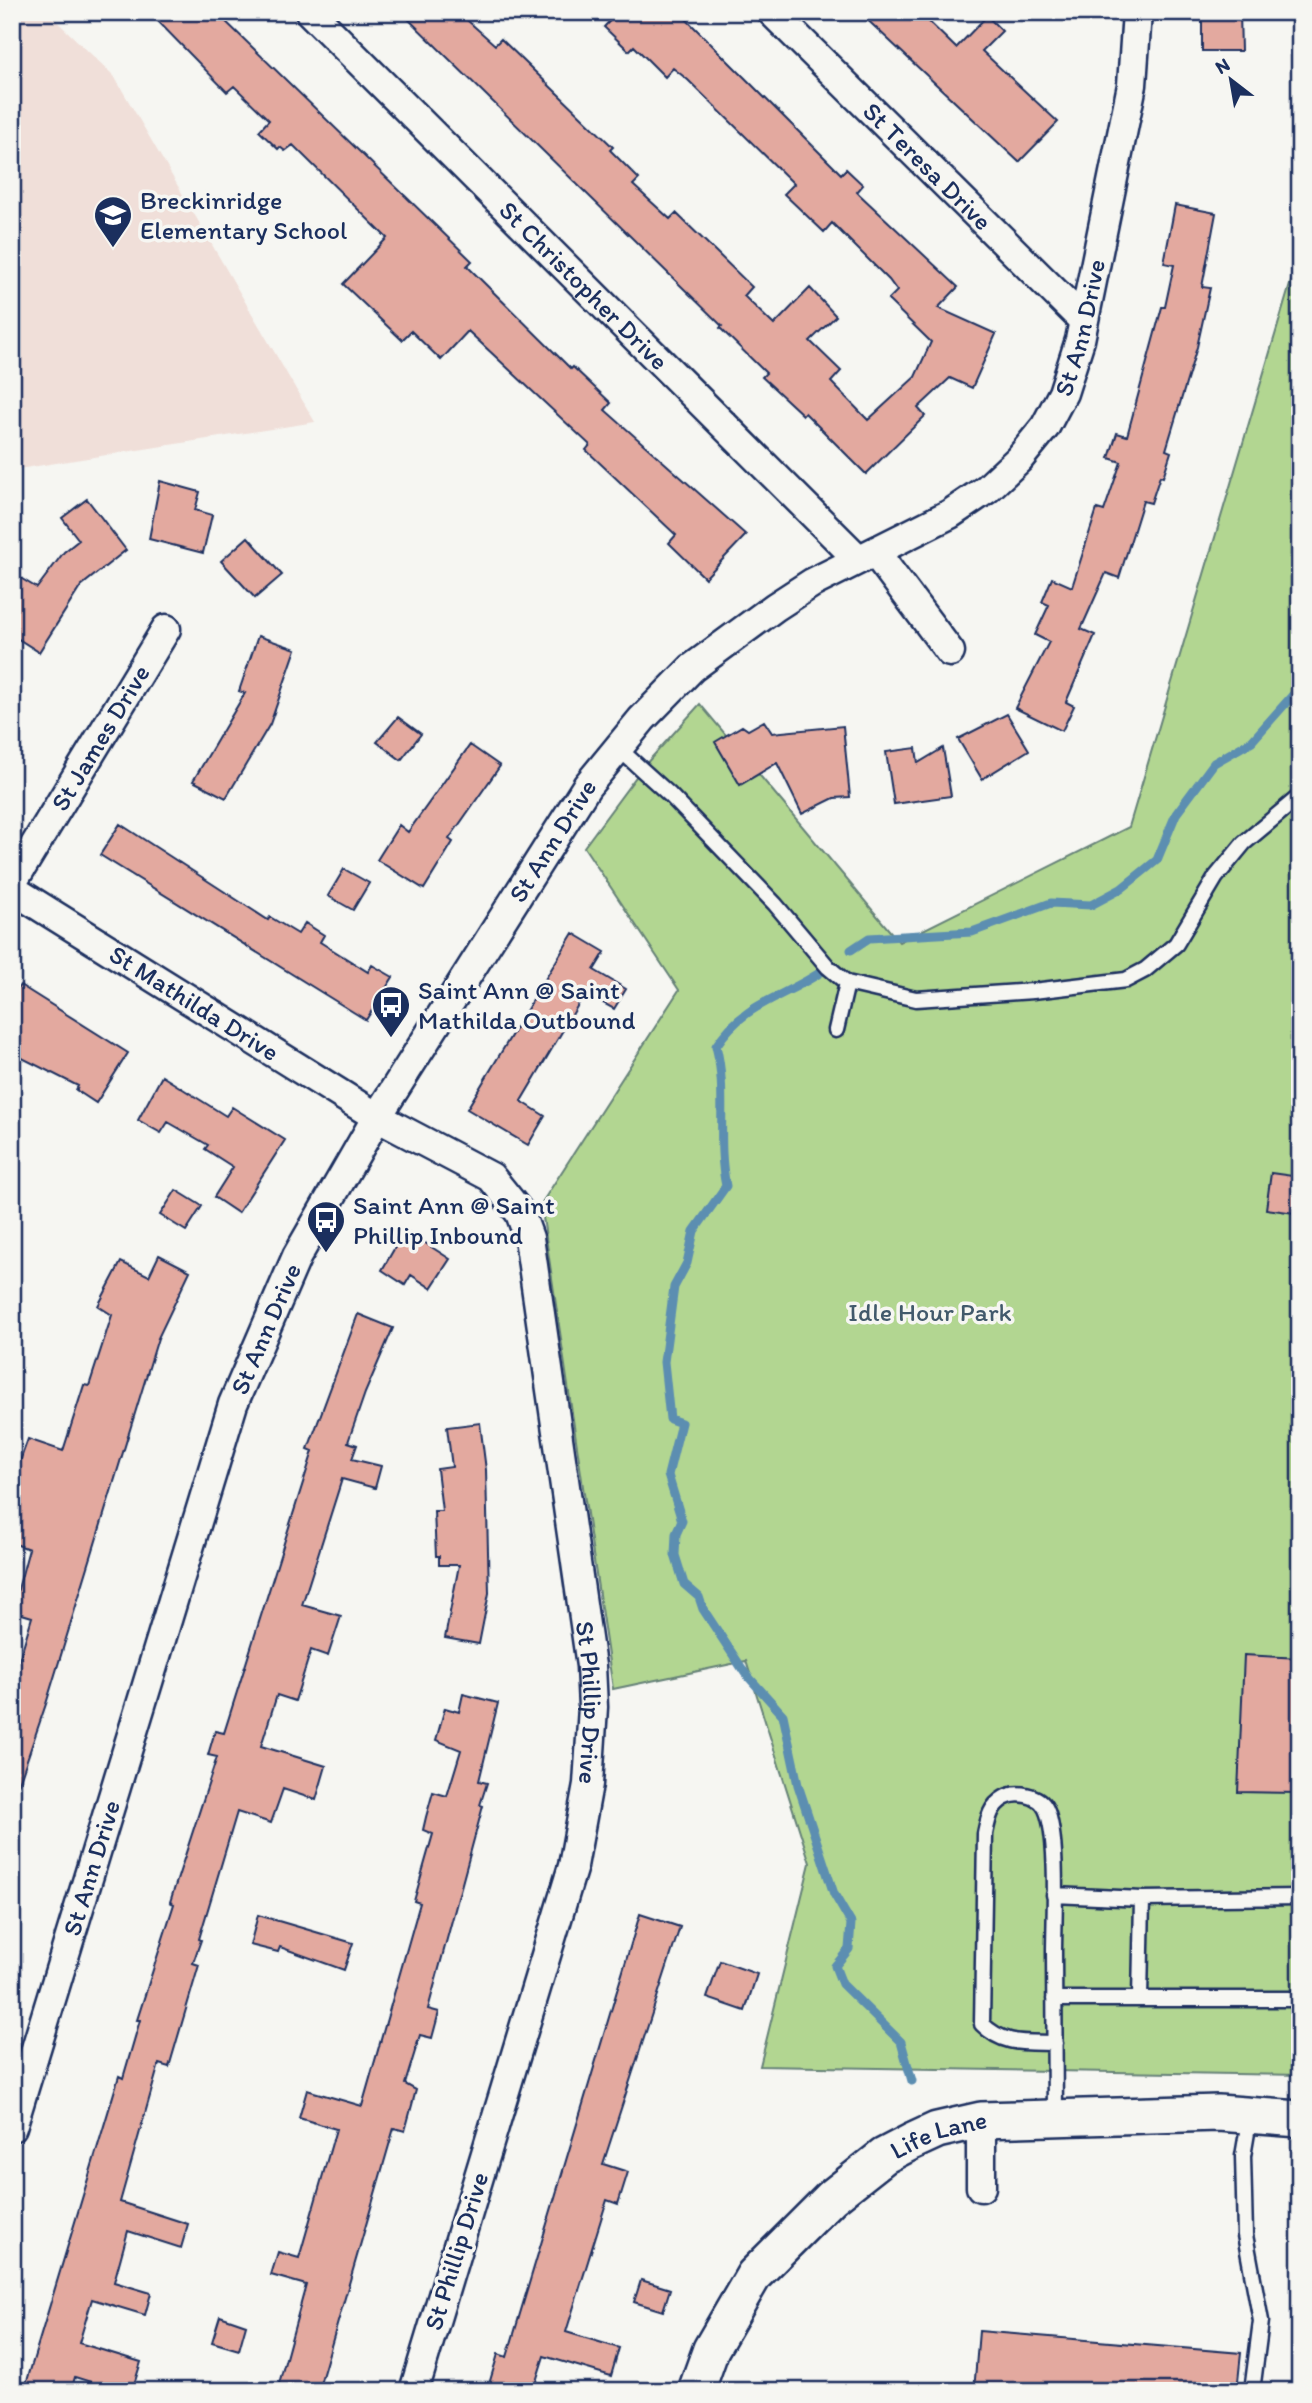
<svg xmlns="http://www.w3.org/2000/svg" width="1312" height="2403" font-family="Itim,sans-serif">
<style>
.built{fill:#f0dfd9}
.green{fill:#b2d691;stroke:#668278;stroke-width:2}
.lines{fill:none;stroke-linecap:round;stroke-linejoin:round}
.stream{stroke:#5c8eb1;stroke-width:9}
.building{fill:#e3a99f;stroke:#1b2f5e;stroke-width:2}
.service-casing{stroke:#1b2f5e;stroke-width:19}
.minor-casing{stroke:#1b2f5e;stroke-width:33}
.tertiary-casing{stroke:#1b2f5e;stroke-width:40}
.service{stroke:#f6f6f2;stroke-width:14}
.minor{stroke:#f6f6f2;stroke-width:28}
.tertiary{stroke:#f6f6f2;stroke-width:35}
.labels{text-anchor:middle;stroke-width:7;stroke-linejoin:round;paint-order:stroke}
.street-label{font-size:26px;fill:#1b2f5e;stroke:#f6f6f2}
.poi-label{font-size:26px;fill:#1b2f5e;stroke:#f6f6f2;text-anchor:start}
.park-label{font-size:26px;fill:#41596b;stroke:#f6f6f2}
</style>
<rect width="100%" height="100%" fill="#f6f6f2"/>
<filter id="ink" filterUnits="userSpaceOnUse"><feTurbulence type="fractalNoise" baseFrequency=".0143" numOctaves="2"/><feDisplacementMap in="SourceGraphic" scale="14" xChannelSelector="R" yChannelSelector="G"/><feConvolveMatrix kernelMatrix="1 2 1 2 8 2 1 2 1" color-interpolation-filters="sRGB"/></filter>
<g filter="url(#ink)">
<path class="built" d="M 12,12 L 47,12 L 114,76 L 315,422 L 12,470 Z"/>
<path class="green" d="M 1300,251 L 1300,2075 L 760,2066 L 810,1863 L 746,1661 L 613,1689 L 541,1204 L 679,990 L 584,847 L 644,766 L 700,704 L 899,942 L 1129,827 Z"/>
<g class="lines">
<path class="stream" d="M 851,950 L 869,938 L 972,932 L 1051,903 L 1091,905 L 1121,889 L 1157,860 L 1176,814 L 1214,763 L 1252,741 L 1300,687
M 824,970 C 784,998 744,1002 716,1046 C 728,1092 716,1139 726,1186 L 694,1231 L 687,1263 L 674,1287 L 664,1362 L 670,1419 L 681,1423 L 668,1475 L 682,1521 L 676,1534 L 675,1555 L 684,1584 L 699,1597 L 703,1609 L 745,1673 L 783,1715 L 798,1785 L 834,1894 L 851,1923 L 849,1949 L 835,1966 L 842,1984 L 901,2042 L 912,2081"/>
</g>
<path class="building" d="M 149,12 L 216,12 L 472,261 L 467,266 L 571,369 L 573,367 L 611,403 L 605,410 L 746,535 L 705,578 L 669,543 L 676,535 L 586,450 L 590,445 L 468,331 L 441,360 L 411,331 L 402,340 L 343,284 L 387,238 L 293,145 L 285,151 L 280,147 L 278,149 L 259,131 L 269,120 L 234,86 L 227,92 Z
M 401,12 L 458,12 L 495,45 L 501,39 L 613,147 L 610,150 L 639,179 L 633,185 L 670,219 L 676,213 L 752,287 L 744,296 L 774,325 L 810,288 L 836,316 L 810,341 L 841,371 L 831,382 L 868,420 L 915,377 L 931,342 L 888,300 L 897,291 L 889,280 L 832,223 L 824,232 L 784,194 L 794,184 L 688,80 L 673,68 L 665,77 L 634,46 L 629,51 L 604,27 L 618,12 L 679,12 L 841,174 L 846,169 L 863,185 L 857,192 L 860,195 L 958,287 L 938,308 L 996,334 L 972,388 L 950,378 L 918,408 L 925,416 L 866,474 L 805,413 L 803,415 L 762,377 L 766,373 L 720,328 L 722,326 Z
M 859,12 L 919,12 L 956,48 L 987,16 L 1002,31 L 982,51 L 1058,122 L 1019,162 Z
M 1202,12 L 1240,12 L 1241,51 L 1202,51 Z
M 1175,205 L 1216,213 L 1202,287 L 1210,288 L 1197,347 L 1166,450 L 1171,452 L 1163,477 L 1160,476 L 1151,503 L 1143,501 L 1119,578 L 1106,573 L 1081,629 L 1095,635 L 1066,702 L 1074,706 L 1062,731 L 1015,708 L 1049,642 L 1035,635 L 1049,605 L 1042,602 L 1052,578 L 1072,587 L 1097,509 L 1104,511 L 1121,462 L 1109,458 L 1117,433 L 1127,436 L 1162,307 L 1165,307 L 1174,265 L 1164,263 Z
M 160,481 L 200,492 L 195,510 L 212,515 L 203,553 L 149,539 Z
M 87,499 L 126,550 L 81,586 L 39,652 L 12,635 L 12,573 L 37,588 L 64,552 L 79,540 L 62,518 Z
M 248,537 L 282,575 L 255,598 L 221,561 Z
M 258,636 L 296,649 L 270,724 L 226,798 L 193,781 L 245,693 L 239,691 Z
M 1007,714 L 1029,750 L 982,779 L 958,739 Z
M 398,717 L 421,734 L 401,760 L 377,742 Z
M 764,721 L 772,733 L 843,726 L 850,797 L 834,798 L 802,814 L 777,763 L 740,785 L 715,742 L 742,726 L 748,730 Z
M 470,745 L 500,766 L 449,839 L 453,842 L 424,889 L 377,860 L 399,825 L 408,832 Z
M 916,748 L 918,763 L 943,748 L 951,796 L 894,804 L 886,752 Z
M 120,824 L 268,920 L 270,917 L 298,934 L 305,923 L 324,935 L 320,942 L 368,972 L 372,965 L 393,977 L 366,1020 L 100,855 Z
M 344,869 L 369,883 L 353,910 L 328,896 Z
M 573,933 L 605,952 L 594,970 L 626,989 L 614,1009 L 585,993 L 521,1101 L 545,1116 L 528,1145 L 467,1109 Z
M 20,985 L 128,1053 L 96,1103 L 76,1090 L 78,1086 L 12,1053 L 12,997 Z
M 162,1076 L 226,1116 L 232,1107 L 285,1140 L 238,1213 L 214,1197 L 233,1167 L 205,1149 L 208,1145 L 168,1122 L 161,1133 L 138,1120 Z
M 1271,1173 L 1300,1177 L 1295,1213 L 1266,1209 Z
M 176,1190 L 202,1206 L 186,1231 L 160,1215 Z
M 405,1230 L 450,1259 L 431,1288 L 411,1275 L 405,1285 L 382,1270 Z
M 159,1255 L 190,1271 L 158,1338 L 46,1704 L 18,1786 L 12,1785 L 12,1684 L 32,1617 L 12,1611 L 29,1549 L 12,1543 L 12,1483 L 28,1439 L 63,1451 L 84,1385 L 89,1386 L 112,1315 L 98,1306 L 121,1262 L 149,1276 Z
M 358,1314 L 393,1328 L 365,1393 L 348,1442 L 357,1445 L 352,1459 L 381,1466 L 375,1488 L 342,1479 L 302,1605 L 341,1616 L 328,1656 L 311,1650 L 295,1701 L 277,1695 L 261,1746 L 326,1766 L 316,1800 L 283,1789 L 271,1823 L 237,1812 L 199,1939 L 201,1940 L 193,1963 L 199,1965 L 169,2067 L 159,2064 L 120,2202 L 188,2224 L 181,2248 L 128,2231 L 114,2282 L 151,2293 L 145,2315 L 92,2299 L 79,2343 L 141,2362 L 132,2391 L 119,2391 L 75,2377 L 71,2391 L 24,2391 L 119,2076 L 123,2078 L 140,2020 L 137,2020 L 174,1904 L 170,1902 L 217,1757 L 208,1755 L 215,1731 L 224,1733 L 313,1451 L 308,1449 Z
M 480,1423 L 486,1470 L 489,1593 L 479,1644 L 445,1638 L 459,1565 L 439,1565 L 439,1556 L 436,1556 L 434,1511 L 442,1511 L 437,1469 L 452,1467 L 447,1427 Z
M 1244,1655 L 1300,1658 L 1300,1793 L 1238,1792 Z
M 463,1694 L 498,1703 L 479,1781 L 487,1783 L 480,1805 L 483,1806 L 428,2009 L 439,2012 L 432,2038 L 420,2035 L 405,2084 L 416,2090 L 405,2131 L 394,2128 L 318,2391 L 277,2391 L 306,2285 L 271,2275 L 278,2252 L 299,2258 L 336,2129 L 299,2118 L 307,2090 L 362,2106 L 420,1903 L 414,1901 L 433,1834 L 423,1830 L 426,1817 L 433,1792 L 447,1796 L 461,1750 L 436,1740 L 445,1708 L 459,1712 Z
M 640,1914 L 680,1927 L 603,2164 L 628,2172 L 618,2204 L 607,2200 L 566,2332 L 619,2348 L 611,2376 L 544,2356 L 533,2391 L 487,2391 L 498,2354 L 507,2357 Z
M 258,1915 L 353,1943 L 344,1970 L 280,1947 L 278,1952 L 250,1945 Z
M 720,1961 L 757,1974 L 745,2011 L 707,1998 Z
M 641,2280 L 670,2289 L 663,2311 L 634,2302 Z
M 220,2316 L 246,2325 L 239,2350 L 212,2342 Z
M 979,2331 L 1241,2353 L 1237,2391 L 974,2391 Z"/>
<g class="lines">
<defs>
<path id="service" d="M 618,748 L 670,795 L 775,904 L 828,967 L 847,983 L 916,999 L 1033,991 L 1126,980 L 1145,970 L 1176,944 L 1216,877 L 1244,843 L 1300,796
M 836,1030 L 847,983
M 1054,1895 L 1142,1899 L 1300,1897
M 1140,1998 L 1142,1899
M 1054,1999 L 1300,1999
M 1055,2043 C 1026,2042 1004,2046 982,2024 L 985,1834 C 988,1820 990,1806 1004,1798 C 1016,1791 1039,1794 1046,1809 C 1059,1837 1054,1919 1054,1952 C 1054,2008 1055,2063 1055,2118
M 1250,2115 L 1243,2156 L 1245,2235 L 1261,2321 L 1252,2391"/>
<g id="minor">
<path id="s1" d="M 310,12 L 858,559"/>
<path id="s2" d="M 772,12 L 1083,320"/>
<path d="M 875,552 L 950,652"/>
<path id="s3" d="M 12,883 L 166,629"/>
<path id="s4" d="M 12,889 L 377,1117 L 491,1177 L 520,1213 L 529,1238 L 591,1666 L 593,1707 L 588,1784 L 573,1866 L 414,2391"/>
<path id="s5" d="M 12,2127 L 233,1404 L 297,1256 L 377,1117 L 587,786 L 642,719 L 692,668 L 775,607 L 812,583 L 950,514 L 987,489 L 1019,459 L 1045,427 L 1063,393 L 1080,340 L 1132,85 L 1137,12"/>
<path d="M 981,2187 L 981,2120"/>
</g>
<g id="tertiary">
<path id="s6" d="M 696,2391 L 711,2349 L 754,2275 L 832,2197 L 884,2156 L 911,2142 L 937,2130 L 981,2120 L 1218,2113 L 1300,2119"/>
</g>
</defs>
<use href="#service" class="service-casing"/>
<use href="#minor" class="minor-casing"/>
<use href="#tertiary" class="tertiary-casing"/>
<use href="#service" class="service"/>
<use href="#minor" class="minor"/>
<use href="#tertiary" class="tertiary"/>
</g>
</g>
<defs>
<symbol id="school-pin" viewBox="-11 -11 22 30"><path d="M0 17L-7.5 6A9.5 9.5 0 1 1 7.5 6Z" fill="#1b2f5e" stroke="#f6f6f2"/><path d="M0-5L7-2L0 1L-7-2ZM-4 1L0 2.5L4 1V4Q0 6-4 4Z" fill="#fff"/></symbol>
<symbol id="bus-pin" viewBox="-11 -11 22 30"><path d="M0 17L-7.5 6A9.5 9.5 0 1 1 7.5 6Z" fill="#1b2f5e" stroke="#f6f6f2"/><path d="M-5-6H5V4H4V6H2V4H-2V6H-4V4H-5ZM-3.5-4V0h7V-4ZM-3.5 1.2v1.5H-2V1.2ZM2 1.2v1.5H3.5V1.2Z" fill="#fff"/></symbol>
</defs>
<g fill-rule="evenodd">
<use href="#school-pin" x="91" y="193" width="44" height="60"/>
<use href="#bus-pin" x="369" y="983" width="44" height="60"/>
<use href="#bus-pin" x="304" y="1198" width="44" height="60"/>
</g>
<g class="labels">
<g class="street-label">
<text dy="9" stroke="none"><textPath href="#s2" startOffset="219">St Teresa Drive</textPath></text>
<text dy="9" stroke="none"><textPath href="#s1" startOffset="387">St Christopher Drive</textPath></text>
<text dy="9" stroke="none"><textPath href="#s5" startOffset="2165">St Ann Drive</textPath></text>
<text dy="9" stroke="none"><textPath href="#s3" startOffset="170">St James Drive</textPath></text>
<text dy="9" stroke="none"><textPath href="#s5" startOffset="1405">St Ann Drive</textPath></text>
<text dy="9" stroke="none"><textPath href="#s4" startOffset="215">St Mathilda Drive</textPath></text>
<text dy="9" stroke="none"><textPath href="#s5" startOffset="838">St Ann Drive</textPath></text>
<text dy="9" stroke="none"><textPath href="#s4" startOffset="1101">St Phillip Drive</textPath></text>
<text dy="9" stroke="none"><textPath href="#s5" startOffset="271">St Ann Drive</textPath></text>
<text dy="9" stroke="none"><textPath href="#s6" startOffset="366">Life Lane</textPath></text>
<text transform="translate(456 2251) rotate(-73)" y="9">St Phillip Drive</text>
</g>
<g class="poi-label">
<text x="140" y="209">Breckinridge<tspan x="140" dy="30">Elementary School</tspan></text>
<text x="418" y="999">Saint Ann @ Saint<tspan x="418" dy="30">Mathilda Outbound</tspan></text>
<text x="353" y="1214">Saint Ann @ Saint<tspan x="353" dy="30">Phillip Inbound</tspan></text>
</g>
<g class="park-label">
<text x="930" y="1321">Idle Hour Park</text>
</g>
</g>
<rect width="1312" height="2403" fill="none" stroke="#f6f6f2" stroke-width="42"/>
<rect x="21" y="21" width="1270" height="2361" fill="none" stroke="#1b2f5e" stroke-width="2.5" filter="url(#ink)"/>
<g transform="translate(1231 80) rotate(329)" stroke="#f6f6f2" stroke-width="5" paint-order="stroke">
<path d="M0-5L12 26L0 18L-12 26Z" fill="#1b2f5e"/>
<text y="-10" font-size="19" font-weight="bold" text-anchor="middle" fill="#1b2f5e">N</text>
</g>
</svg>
